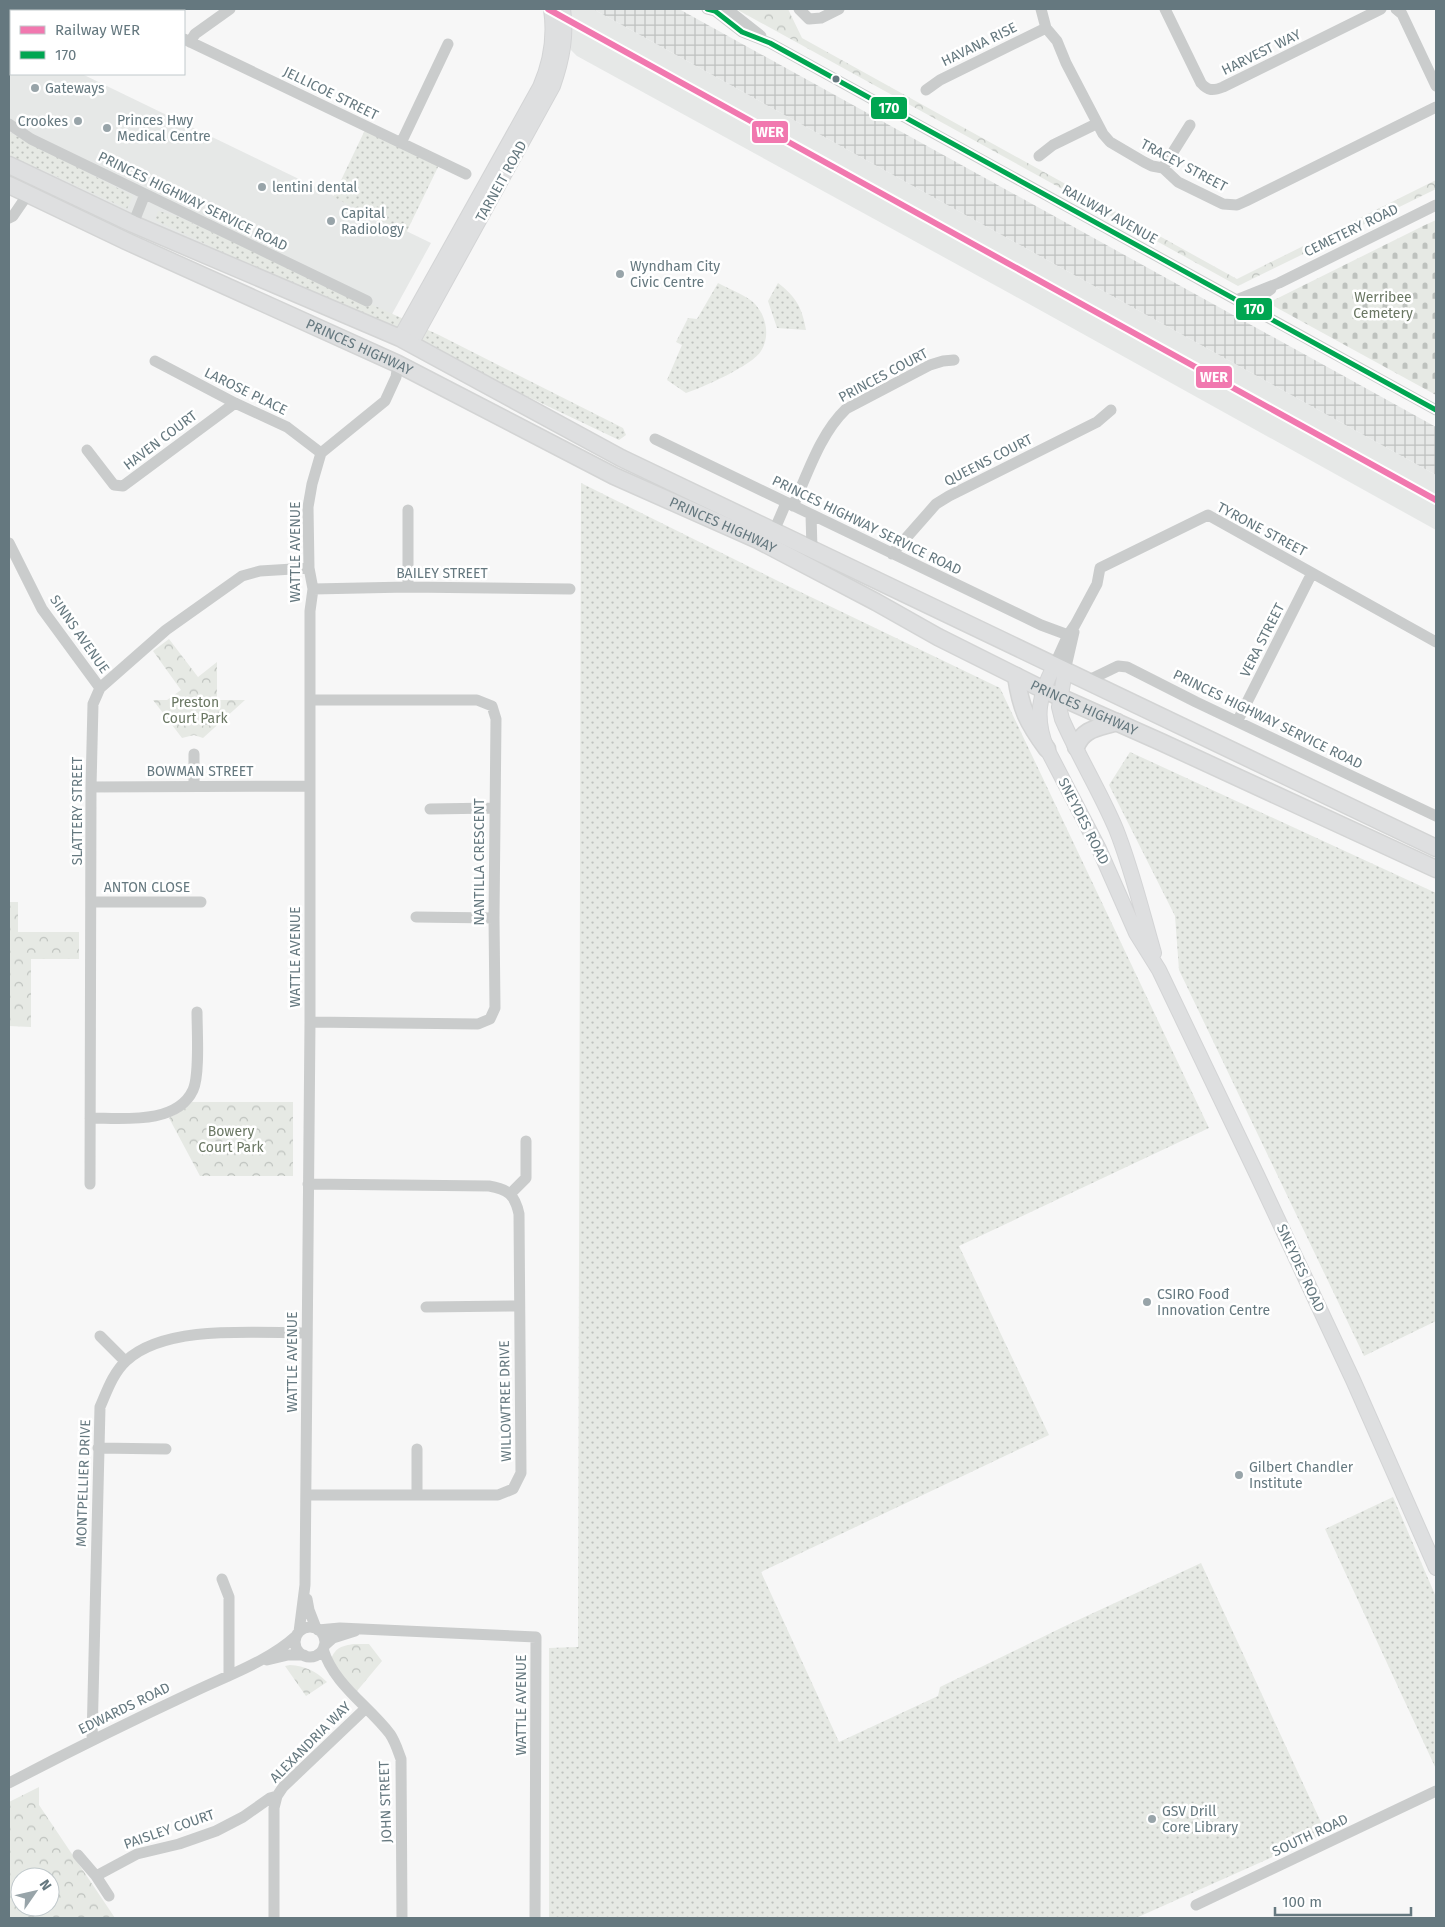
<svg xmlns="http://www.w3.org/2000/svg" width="1445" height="1927" font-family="'Fira Sans',sans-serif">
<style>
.built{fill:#e6e8e7}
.industrial{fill:url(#industrial-grid)}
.grass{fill:url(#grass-dots)}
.forest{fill:url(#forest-crowns);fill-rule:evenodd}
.cemetery{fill:url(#cemetery-stones)}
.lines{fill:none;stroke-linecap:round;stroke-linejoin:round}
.major-casing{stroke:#d3d4d5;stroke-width:16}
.highway-casing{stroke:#d3d4d4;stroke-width:19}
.minor{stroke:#cacccc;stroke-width:11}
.major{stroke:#dedfe0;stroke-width:14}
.highway{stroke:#dedfe0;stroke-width:16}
.bus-1-casing{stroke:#fff;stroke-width:9}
.bus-1{stroke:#00a651;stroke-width:5}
.rail-1-casing{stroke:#fff;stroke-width:10}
.rail-1{stroke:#f178af;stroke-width:6}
.bus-dot{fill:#65787f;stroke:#fff;stroke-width:2}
.poi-dot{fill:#98a4a9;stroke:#fff;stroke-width:2}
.labels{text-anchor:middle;stroke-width:5;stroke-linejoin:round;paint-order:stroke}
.street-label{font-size:14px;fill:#65787f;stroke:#fff}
.poi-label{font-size:14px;fill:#65787f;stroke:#fff;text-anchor:start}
.park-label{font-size:14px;fill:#6a7763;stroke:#fff}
.line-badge{stroke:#fff;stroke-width:2}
.badge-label{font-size:14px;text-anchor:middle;font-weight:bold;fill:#fff}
</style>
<defs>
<pattern id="industrial-grid" width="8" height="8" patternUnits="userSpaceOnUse" patternTransform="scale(1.25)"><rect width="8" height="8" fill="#e6e8e7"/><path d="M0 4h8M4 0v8" fill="none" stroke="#bec1c0"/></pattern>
<pattern id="grass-dots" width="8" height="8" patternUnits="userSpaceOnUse" patternTransform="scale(1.25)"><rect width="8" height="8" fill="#e6e9e4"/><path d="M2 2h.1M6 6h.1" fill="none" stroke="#bec2be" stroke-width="1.8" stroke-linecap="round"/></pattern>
<pattern id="forest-crowns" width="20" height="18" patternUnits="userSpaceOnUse" patternTransform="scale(1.25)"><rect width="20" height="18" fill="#e6e9e4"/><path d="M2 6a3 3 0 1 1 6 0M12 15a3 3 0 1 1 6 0" fill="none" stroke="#bec2be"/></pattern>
<pattern id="cemetery-stones" width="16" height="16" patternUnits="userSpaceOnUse" patternTransform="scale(1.25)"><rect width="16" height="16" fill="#e6e9e4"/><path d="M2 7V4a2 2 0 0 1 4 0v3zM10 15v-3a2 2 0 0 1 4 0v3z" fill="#bec2be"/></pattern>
</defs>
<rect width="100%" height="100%" fill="#f7f7f7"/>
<path class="built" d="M 9,9 L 55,9 L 57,11 L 11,11 L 11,74 L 82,74 L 431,243 L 385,327 L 197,247 L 9,160 Z
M 568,9 L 593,9 L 1436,475 L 1436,530 L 1011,294 L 577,56 L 571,50 L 571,32 Z"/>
<path class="industrial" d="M 593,9 L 679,9 L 1436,427 L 1436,475 Z"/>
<path class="grass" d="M 365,130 L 439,165 L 406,233 L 333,197 Z
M 9,132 L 133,196 L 127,209 L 45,171 L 9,157 Z
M 158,211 L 174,215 L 439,335 L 623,428 L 626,435 L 619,440 L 155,220 Z
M 718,283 C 729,289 748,296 755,304 C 767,317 770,337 761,351 C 753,365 702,388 686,393 L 667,380 L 682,345 L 676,342 L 688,318 L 697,319 Z
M 778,283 C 796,297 802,307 806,330 L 777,328 L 768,301 Z
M 581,483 L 788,586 L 1000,688 L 1209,1128 L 959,1246 L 1049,1435 L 761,1572 L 839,1742 L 938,1696 L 940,1687 L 1063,1627 L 1201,1563 L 1326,1833 L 1136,1918 L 549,1918 L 549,1648 L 578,1647 Z
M 1130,752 L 1436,893 L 1436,1321 L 1364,1356 L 1179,970 L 1175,916 L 1109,785 Z
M 1393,1497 L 1436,1597 L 1436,1769 L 1325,1529 Z"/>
<path class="forest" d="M 736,9 L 788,9 L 802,38 L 1237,279 L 1436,180 L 1436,189 L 1238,286 Z
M 169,639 L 198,677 L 217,662 L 217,700 L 245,700 L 203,738 L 194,735 L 182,738 L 153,700 L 167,700 L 181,690 L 153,651 Z
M 9,902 L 18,902 L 18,932 L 79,932 L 79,959 L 31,959 L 31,1027 L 9,1026 Z
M 192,1102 L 293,1102 L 293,1176 L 200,1176 L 169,1118 L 180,1112 Z
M 354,1644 L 369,1644 L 382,1661 L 357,1691 L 336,1669 L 331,1659 C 336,1647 342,1646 354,1644 Z
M 290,1665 C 305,1666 316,1671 327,1682 L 306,1696 L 285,1666 Z
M 39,1787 L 39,1805 L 115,1918 L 9,1918 L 9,1802 ZM 20,1877 L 50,1877 L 50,1907 L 20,1907 Z"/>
<path class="cemetery" d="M 1436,220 L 1436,395 L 1268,303 L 1423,226 Z"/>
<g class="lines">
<defs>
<path id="major" d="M 400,338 L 540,87 C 551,62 555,36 551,9
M 411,344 L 553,86 C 562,60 567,36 563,9
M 1054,666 C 1039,696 1034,717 1047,749 L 1099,849 L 1136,933 L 1159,970 L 1258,1177 L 1353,1380 L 1436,1568
M 1065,671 L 1059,707 L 1062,719 C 1078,756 1100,791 1116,829 C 1132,869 1142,912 1154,953"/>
<g id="highway">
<path d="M 9,165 L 133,224 L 400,338 L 621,458 L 1436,848"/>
<path id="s1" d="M 9,185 L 126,241 L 398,364 L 614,476 L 758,540 L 876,602 L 938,637 L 1042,689 L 1161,742 L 1436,869"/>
<path d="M 1016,676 C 1021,709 1027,722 1047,749"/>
<path d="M 1076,747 C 1083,728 1099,728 1117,722"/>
</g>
</defs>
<use href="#major" class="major-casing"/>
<use href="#highway" class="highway-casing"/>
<path class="minor" d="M 122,9 L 127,11
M 707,9 L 715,11 L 742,32 L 770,43 L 1436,410
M 727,9 L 761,36
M 799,9 L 809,19 L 821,18 L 839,9
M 1041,9 L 1046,28 L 1057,41 L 1066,63 L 1103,134 L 1110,142 L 1144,162 L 1152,166 L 1163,168 L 1178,182 L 1223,204 L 1237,205 L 1246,201 L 1436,107
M 1165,9 L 1201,83 C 1208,91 1213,91 1223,87 L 1381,9
M 1396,9 L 1402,14 L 1436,86
M 79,11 L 84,9
M 184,39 L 466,174
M 190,42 L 195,34 L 230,9
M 9,46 L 11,44
M 926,90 L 940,80 L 1046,28
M 9,124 L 31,139 L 367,301
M 401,143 L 448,44
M 1039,156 L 1053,145 L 1096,124
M 1163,168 L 1190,125
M 9,218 L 13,216 L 28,194
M 133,224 L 145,194
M 1236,300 L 1279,283 L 1436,205
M 1248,306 L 1271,289
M 155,361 L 235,403 L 287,427 L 321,453
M 655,439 L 1041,625 L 1068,635
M 87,450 L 114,485 L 123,486 L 235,403
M 793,506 C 808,473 820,434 846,409 L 930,365 L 943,361 L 954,360
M 408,510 L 408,587
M 811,514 L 812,550
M 774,531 L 786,503
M 9,543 L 42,609 L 100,688
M 892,554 L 936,504 L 949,496 L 1097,422 L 1111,410
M 313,589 L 408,587 L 570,589
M 1054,666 L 1068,635 L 1075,625 L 1097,584 L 1100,568 L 1208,515 L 1436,642
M 1065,671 L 1074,632
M 1087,681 L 1118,666 L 1127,667 L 1196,702 L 1436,816
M 1238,720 L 1312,573
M 194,786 L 194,754
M 91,787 L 310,786
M 430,809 L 494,808
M 92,902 L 201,902
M 416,917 L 494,918
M 310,1022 L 478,1024 L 490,1019 L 495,1008 L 494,918 L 496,719 L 492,706 L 477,700 L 311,700
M 90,1118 C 122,1118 177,1125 193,1090 C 200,1075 197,1030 197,1012
M 90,1184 L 91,787 L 93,704 L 100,688 L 166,630 L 242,576 L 260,571 L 309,568
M 510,1194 L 526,1178 L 526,1141
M 426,1307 L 519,1306
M 100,1336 L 125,1361
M 98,1448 L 166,1449
M 417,1449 L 417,1494
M 306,1495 L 498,1495 L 513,1489 L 521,1473 L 519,1214 C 515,1195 508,1189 489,1186 L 308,1184
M 222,1579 L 229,1597 L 229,1674
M 307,1599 L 309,1610 L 316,1628
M295 1642a15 15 0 1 1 30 0a15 15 0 1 1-30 0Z
M 318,1630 L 340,1628 L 536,1637 L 535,1918
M 299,1632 L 305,1585 L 310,1022 L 310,611 L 313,589 L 309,568 L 308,507 L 312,484 L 321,453 L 385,401 L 396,377 L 398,364
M 324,1646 L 333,1638 L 355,1631
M 323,1649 C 334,1685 368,1705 390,1734 C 395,1741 398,1751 401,1759 L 402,1918
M 267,1660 L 288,1655 L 304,1655
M 92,1740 L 100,1407 C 107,1391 113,1373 126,1361 C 165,1324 256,1333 307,1333
M 9,1783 C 70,1751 131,1721 193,1692 C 226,1676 269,1661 296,1636
M 78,1855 L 96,1876 L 109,1896
M 96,1876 L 137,1854 L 179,1844 L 216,1831 L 243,1817 L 270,1798 L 277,1796
M 1196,1905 L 1436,1791
M 274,1918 L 274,1808 L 277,1796 L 283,1787 L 366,1708"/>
<use href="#major" class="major"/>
<use href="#highway" class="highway"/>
<defs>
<path id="bus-1" d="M 707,9 L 715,11 L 742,32 L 770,43 L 1436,410"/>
</defs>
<use href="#bus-1" class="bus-1-casing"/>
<use href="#bus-1" class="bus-1"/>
<defs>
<path id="rail-1" d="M 548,9 L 1436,500"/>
</defs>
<use href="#rail-1" class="rail-1-casing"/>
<use href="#rail-1" class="rail-1"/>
</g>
<circle class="bus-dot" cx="836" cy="79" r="4.5"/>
<g class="poi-dot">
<circle cx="35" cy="88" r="5"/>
<circle cx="78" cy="121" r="5"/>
<circle cx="107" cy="128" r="5"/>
<circle cx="262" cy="187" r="5"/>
<circle cx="331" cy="221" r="5"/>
<circle cx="620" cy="274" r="5"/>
<circle cx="1147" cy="1302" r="5"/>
<circle cx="1239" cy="1475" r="5"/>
<circle cx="1152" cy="1819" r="5"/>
</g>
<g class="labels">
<g class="street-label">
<text transform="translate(979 44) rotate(-26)" y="5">HAVANA RISE</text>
<text transform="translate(1261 52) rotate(-26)" y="5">HARVEST WAY</text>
<text transform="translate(331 93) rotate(26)" y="5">JELLICOE STREET</text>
<text transform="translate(1184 165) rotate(28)" y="5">TRACEY STREET</text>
<text transform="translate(501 181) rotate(-61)" y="5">TARNEIT ROAD</text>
<text transform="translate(193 201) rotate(26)" y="5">PRINCES HIGHWAY SERVICE ROAD</text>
<text transform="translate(1110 214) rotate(29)" y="5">RAILWAY AVENUE</text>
<text transform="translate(1351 230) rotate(-26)" y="5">CEMETERY ROAD</text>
<text dy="5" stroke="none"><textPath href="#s1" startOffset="386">PRINCES HIGHWAY</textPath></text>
<text transform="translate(883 375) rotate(-28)" y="5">PRINCES COURT</text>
<text transform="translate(246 391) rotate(26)" y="5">LAROSE PLACE</text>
<text transform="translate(160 440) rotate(-37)" y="5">HAVEN COURT</text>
<text transform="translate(988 460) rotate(-27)" y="5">QUEENS COURT</text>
<text dy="5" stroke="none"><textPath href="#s1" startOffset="791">PRINCES HIGHWAY</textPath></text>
<text transform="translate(867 525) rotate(26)" y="5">PRINCES HIGHWAY SERVICE ROAD</text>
<text transform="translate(1262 529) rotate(28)" y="5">TYRONE STREET</text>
<text transform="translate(295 552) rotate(-90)" y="5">WATTLE AVENUE</text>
<text x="442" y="578">BAILEY STREET</text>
<text transform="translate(80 634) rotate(55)" y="5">SINNS AVENUE</text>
<text transform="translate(1262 640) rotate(-63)" y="5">VERA STREET</text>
<text dy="5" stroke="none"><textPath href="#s1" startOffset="1196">PRINCES HIGHWAY</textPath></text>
<text transform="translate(1268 719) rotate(26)" y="5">PRINCES HIGHWAY SERVICE ROAD</text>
<text x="200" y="776">BOWMAN STREET</text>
<text transform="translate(77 811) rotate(-90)" y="5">SLATTERY STREET</text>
<text transform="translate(1084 821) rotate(63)" y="5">SNEYDES ROAD</text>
<text transform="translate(479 862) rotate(-90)" y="5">NANTILLA CRESCENT</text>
<text x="147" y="892">ANTON CLOSE</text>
<text transform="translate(295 957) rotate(-90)" y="5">WATTLE AVENUE</text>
<text transform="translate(1301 1268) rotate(65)" y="5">SNEYDES ROAD</text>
<text transform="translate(292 1362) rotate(-90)" y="5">WATTLE AVENUE</text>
<text transform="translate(505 1401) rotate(-91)" y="5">WILLOWTREE DRIVE</text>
<text transform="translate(83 1483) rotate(-88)" y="5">MONTPELLIER DRIVE</text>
<text transform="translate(521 1705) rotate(-90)" y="5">WATTLE AVENUE</text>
<text transform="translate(124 1708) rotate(-26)" y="5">EDWARDS ROAD</text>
<text transform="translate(310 1742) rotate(-45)" y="5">ALEXANDRIA WAY</text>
<text transform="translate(385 1802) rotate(-92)" y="5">JOHN STREET</text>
<text transform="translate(169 1829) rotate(-19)" y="5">PAISLEY COURT</text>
<text transform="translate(1310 1835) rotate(-25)" y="5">SOUTH ROAD</text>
</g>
<g class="poi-label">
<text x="45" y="93">Gateways</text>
<text x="117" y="125">Princes Hwy<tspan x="117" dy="16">Medical Centre</tspan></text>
<text x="68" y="126" text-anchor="end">Crookes</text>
<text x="272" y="192">lentini dental</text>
<text x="341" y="218">Capital<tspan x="341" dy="16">Radiology</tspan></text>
<text x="630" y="271">Wyndham City<tspan x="630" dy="16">Civic Centre</tspan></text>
<text x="1157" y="1299">CSIRO Foođ<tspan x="1157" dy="16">Innovation Centre</tspan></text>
<text x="1249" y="1472">Gilbert Chandler<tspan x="1249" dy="16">Institute</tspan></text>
<text x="1162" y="1816">GSV Drill<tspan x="1162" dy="16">Core Library</tspan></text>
</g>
<g class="park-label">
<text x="1383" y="302">Werribee<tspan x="1383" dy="16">Cemetery</tspan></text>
<text x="195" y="707">Preston<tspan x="195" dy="16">Court Park</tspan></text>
<text x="231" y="1136">Bowery<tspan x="231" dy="16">Court Park</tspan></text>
</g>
</g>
<g class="line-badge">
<rect x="870" y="96" width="38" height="24" rx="5" fill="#00a651"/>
<rect x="751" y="120" width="38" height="24" rx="5" fill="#f178af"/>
<rect x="1235" y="297" width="38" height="24" rx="5" fill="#00a651"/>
<rect x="1195" y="365" width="38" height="24" rx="5" fill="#f178af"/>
</g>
<g class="badge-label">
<text x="889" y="113">170</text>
<text x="770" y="137">WER</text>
<text x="1254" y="314">170</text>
<text x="1214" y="382">WER</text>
</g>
<rect width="1445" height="1927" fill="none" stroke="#65787f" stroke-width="20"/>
<rect x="10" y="10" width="175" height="65" fill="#ffffff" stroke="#c1c9cc"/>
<rect x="20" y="26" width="25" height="8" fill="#f178af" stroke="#c1c9cc"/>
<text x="55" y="35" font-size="15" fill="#65787f">Railway WER</text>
<rect x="20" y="51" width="25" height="8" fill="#00a651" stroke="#c1c9cc"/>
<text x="55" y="60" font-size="15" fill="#65787f">170</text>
<g transform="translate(35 1892) rotate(56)"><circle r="24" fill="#ffffff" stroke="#c1c9cc"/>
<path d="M0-4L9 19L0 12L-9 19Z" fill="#98a4a9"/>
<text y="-8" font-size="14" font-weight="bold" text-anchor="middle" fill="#65787f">N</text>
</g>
<path d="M1275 1907v8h136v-8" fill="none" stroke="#65787f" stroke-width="2.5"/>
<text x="1282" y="1907" font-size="15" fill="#65787f" stroke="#ffffff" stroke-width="4" paint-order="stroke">100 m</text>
</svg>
